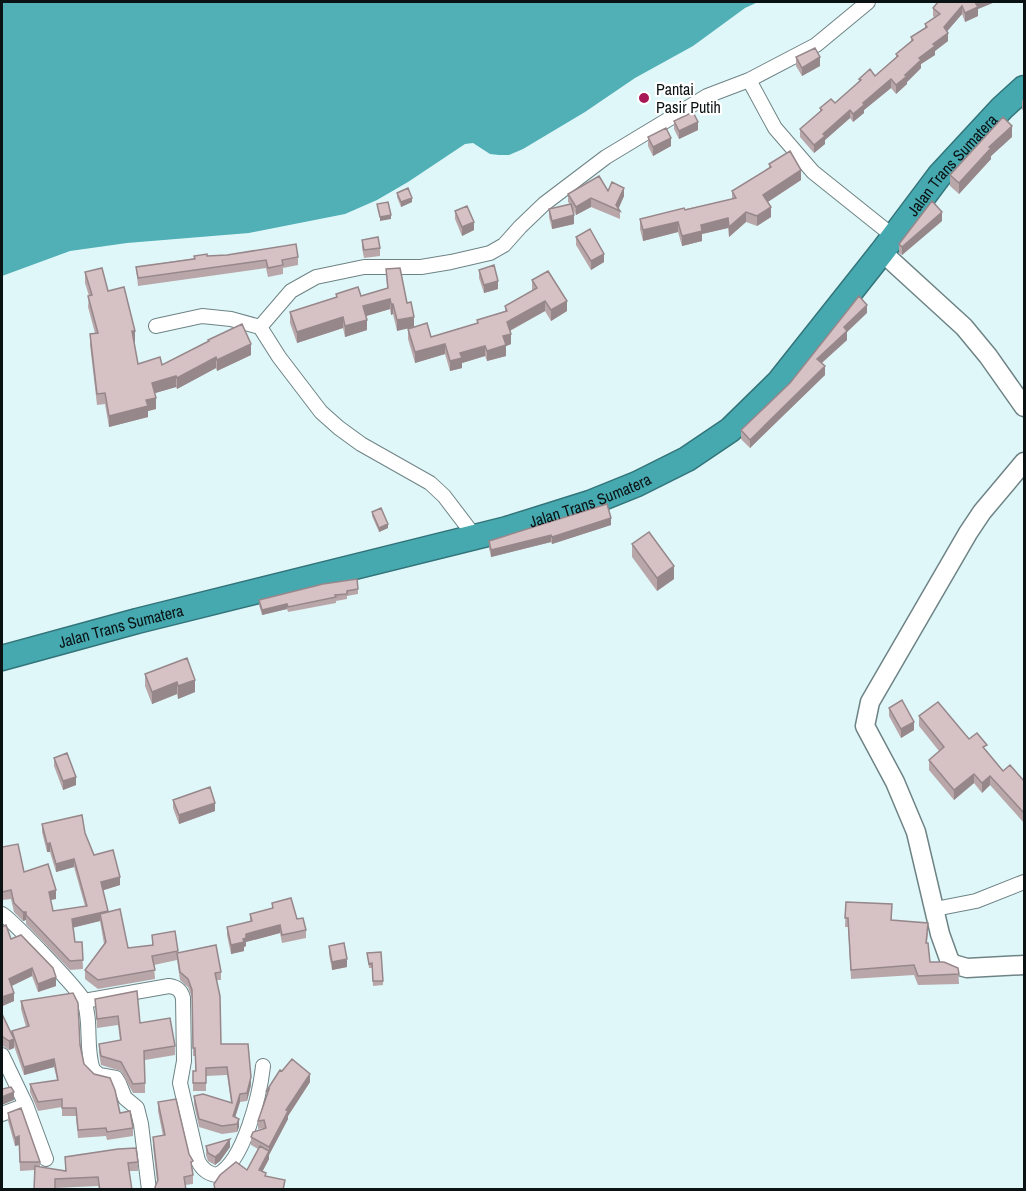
<svg xmlns="http://www.w3.org/2000/svg" width="1026" height="1191" font-family="'Archivo Narrow',sans-serif">
<style>
.water{fill:#51afb6}
.lines{fill:none;stroke-linecap:round;stroke-linejoin:round}
.street-casing{stroke:#6e8385;stroke-width:16}
.secondary-casing{stroke:#6e8385;stroke-width:21}
.highway-casing{stroke:#327479;stroke-width:27}
.street{stroke:#fff;stroke-width:14}
.secondary{stroke:#fff;stroke-width:18}
.highway{stroke:#47a9b0;stroke-width:24}
.wall{fill:#b8a6a9}
.shaded-wall{fill:#96878a}
.building{fill:#d6c1c5;stroke:#96878a;stroke-width:1.5}
.poi-dot{fill:#a81856;stroke:#fff;stroke-width:2}
.labels{text-anchor:middle;stroke-width:4.5;stroke-linejoin:round;paint-order:stroke}
.poi-label{font-size:16px;fill:#0a1213;stroke:#fff;text-anchor:start}
.street-label{font-size:16px;fill:#0a1213;stroke:#fff}
</style>
<rect width="100%" height="100%" fill="#e0f7f9"/>
<path class="water" d="M 2,2 L 758,2 L 745,8 L 693,46 L 635,78 L 585,112 L 523,149 L 509,155 L 499,155 L 490,154 L 473,143 L 465,144 L 408,182 L 377,200 L 345,214 L 249,233 L 127,243 L 70,251 L 2,276 Z"/>
<g class="lines">
<defs>
<path id="street" d="M 749,80 L 775,128 L 813,172 L 893,236
M 156,326 L 202,316 L 231,319 L 260,327 L 279,357 L 321,412 L 339,428 L 361,444 L 430,483 L 444,496 L 476,538
M 260,327 L 291,291 L 316,277 L 364,267 L 421,267 L 451,262 L 490,253 L 504,245 L 520,227 L 544,204 L 606,157 L 707,96 L 749,80 L 816,45 L 868,2
M 935,909 L 976,901 L 1024,882
M 2,914 C 12,920 80,991 84,1001 C 92,1022 85,1048 93,1070 L 99,1075 L 116,1078 L 119,1083 L 125,1098 L 137,1108 L 141,1124 L 149,1190
M 84,1001 L 169,986 C 177,987 181,990 183,998 L 184,1061 L 180,1083 L 198,1161 C 202,1169 208,1174 217,1175 C 244,1162 260,1094 263,1066
M 2,1055 L 26,1105 L 46,1159
M 2,1114 L 26,1105"/>
<path id="secondary" d="M 882,252 L 964,327 L 988,356 L 1024,407
M 1024,462 L 982,512 L 968,533 L 870,702 L 865,726 L 895,782 L 916,832 L 940,934 L 949,959 L 953,964 L 967,968 L 1024,965"/>
<g id="highway">
<path id="s1" d="M 2,658 L 137,621 L 507,529 L 590,503 L 637,484 L 687,459 L 730,430 L 779,382 L 882,252 L 939,176 L 1002,108 L 1024,88"/>
</g>
</defs>
<use href="#street" class="street-casing"/>
<use href="#secondary" class="secondary-casing"/>
<use href="#highway" class="highway-casing"/>
<use href="#street" class="street"/>
<use href="#secondary" class="secondary"/>
<use href="#highway" class="highway"/>
</g>
<path class="wall" d="M 938,2 L 995,2 L 978,9 L 978,16 L 965,22 L 962,14 L 947,31 L 948,41 L 935,51 L 935,55 L 921,64 L 921,68 L 907,82 L 907,84 L 896,94 L 891,88 L 864,110 L 864,113 L 853,122 L 850,118 L 825,140 L 825,144 L 814,153 L 800,137 L 800,129 L 820,112 L 820,108 L 835,103 L 859,82 L 859,79 L 875,76 L 896,57 L 896,54 L 911,41 L 911,37 L 925,28 L 925,24 L 934,17 L 933,16 L 933,8 Z
M 796,57 L 820,66 L 802,76 L 796,66 Z
M 1024,98 L 1024,113 L 1022,109 L 1022,101 Z
M 674,121 L 698,130 L 679,139 L 674,129 Z
M 648,137 L 671,146 L 653,156 L 648,146 Z
M 1012,137 L 991,156 L 991,159 L 959,194 L 950,186 L 950,175 Z
M 769,164 L 801,180 L 768,202 L 771,217 L 757,226 L 746,222 L 729,237 L 728,228 L 702,234 L 702,241 L 682,246 L 678,232 L 643,241 L 640,229 L 640,219 L 732,199 L 732,191 L 769,168 Z
M 608,191 L 624,196 L 618,209 L 620,211 L 620,219 L 591,207 L 576,215 L 572,208 L 574,224 L 552,229 L 549,217 L 549,209 L 570,204 L 568,202 L 568,194 Z
M 397,193 L 412,202 L 401,207 L 397,197 Z
M 455,211 L 474,230 L 462,236 L 455,219 Z
M 942,221 L 902,255 L 899,253 L 899,244 Z
M 576,237 L 604,262 L 591,270 L 576,245 Z
M 362,240 L 380,248 L 380,256 L 364,258 L 362,248 Z
M 207,256 L 298,257 L 298,265 L 283,268 L 283,274 L 268,277 L 266,268 L 138,286 L 136,267 Z
M 400,268 L 397,331 L 393,314 L 391,315 L 390,309 L 366,316 L 367,330 L 345,337 L 343,328 L 297,343 L 290,323 L 290,312 L 336,297 L 336,294 L 361,296 L 387,288 L 386,269 Z
M 479,270 L 498,289 L 484,293 L 479,278 Z
M 85,272 L 108,291 L 135,342 L 134,342 L 138,364 L 162,365 L 208,342 L 208,340 L 251,355 L 217,371 L 216,368 L 177,389 L 176,387 L 155,393 L 156,409 L 148,411 L 148,417 L 109,427 L 105,404 L 97,405 L 90,345 L 90,334 L 95,333 L 88,307 L 89,296 L 85,283 Z
M 532,280 L 567,311 L 551,321 L 545,311 L 510,331 L 511,344 L 506,346 L 506,356 L 487,361 L 485,356 L 462,363 L 462,368 L 450,371 L 445,354 L 415,363 L 408,339 L 408,329 L 431,337 L 477,323 L 477,320 L 505,311 L 505,306 L 532,291 Z
M 867,313 L 847,332 L 847,340 L 822,363 L 825,375 L 750,448 L 741,439 L 741,430 L 790,383 Z
M 372,512 L 388,528 L 379,532 L 372,516 Z
M 611,525 L 552,544 L 551,542 L 491,557 L 489,548 L 489,541 Z
M 632,544 L 674,579 L 657,591 L 632,557 Z
M 358,589 L 358,594 L 347,596 L 347,599 L 336,601 L 336,603 L 288,612 L 287,609 L 262,615 L 259,605 L 259,600 Z
M 187,658 L 195,692 L 178,699 L 177,694 L 152,704 L 145,686 L 145,674 Z
M 889,708 L 914,730 L 901,738 L 889,716 Z
M 919,716 L 969,739 L 987,751 L 1003,771 L 1024,781 L 1024,823 L 990,785 L 982,793 L 974,783 L 954,800 L 929,770 L 929,760 L 939,751 L 919,726 Z
M 54,758 L 76,785 L 63,790 L 54,766 Z
M 173,800 L 215,811 L 179,824 L 173,808 Z
M 42,824 L 85,833 L 94,855 L 120,885 L 103,890 L 108,912 L 128,948 L 152,945 L 152,935 L 175,931 L 178,953 L 221,972 L 221,980 L 217,980 L 221,1044 L 251,1085 L 247,1101 L 240,1102 L 235,1117 L 239,1127 L 237,1132 L 222,1134 L 199,1127 L 194,1104 L 194,1096 L 231,1102 L 227,1075 L 206,1076 L 206,1091 L 193,1091 L 193,1071 L 195,1071 L 195,1056 L 193,1056 L 192,998 L 188,987 L 180,980 L 177,960 L 154,965 L 155,979 L 98,989 L 85,979 L 85,970 L 104,944 L 100,921 L 73,927 L 75,942 L 82,942 L 83,969 L 70,970 L 26,924 L 26,920 L 23,921 L 14,912 L 11,899 L 2,900 L 2,847 L 24,872 L 56,899 L 50,900 L 53,911 L 85,906 L 74,867 L 56,872 L 50,852 L 47,852 L 42,832 Z
M 846,902 L 892,913 L 892,920 L 928,933 L 927,943 L 930,962 L 958,968 L 959,984 L 918,985 L 914,975 L 851,979 L 848,927 L 845,927 Z
M 272,903 L 297,919 L 306,930 L 306,938 L 282,943 L 280,933 L 246,942 L 246,946 L 244,947 L 244,951 L 231,954 L 227,935 L 227,927 L 250,922 L 250,914 L 272,908 Z
M 2,927 L 11,939 L 56,986 L 38,992 L 32,976 L 12,986 L 14,1001 L 3,1006 L 2,1015 L 12,1035 L 12,1031 L 26,1027 L 21,1009 L 21,1001 L 80,1045 L 84,1064 L 120,1113 L 133,1128 L 133,1136 L 107,1140 L 106,1136 L 78,1138 L 76,1116 L 62,1116 L 62,1107 L 38,1111 L 30,1092 L 30,1084 L 57,1080 L 54,1067 L 24,1075 L 14,1046 L 14,1048 L 9,1050 L 3,1046 L 2,1046 Z
M 329,946 L 347,967 L 332,970 L 329,954 Z
M 367,953 L 383,981 L 383,985 L 373,986 L 372,968 L 369,968 Z
M 95,999 L 140,1023 L 175,1046 L 175,1055 L 145,1060 L 145,1093 L 133,1093 L 121,1071 L 101,1065 L 99,1053 L 99,1044 L 120,1040 L 118,1025 L 97,1028 Z
M 310,1082 L 288,1116 L 288,1119 L 269,1155 L 269,1159 L 262,1172 L 266,1176 L 285,1190 L 214,1190 L 214,1184 L 247,1170 L 258,1149 L 251,1145 L 251,1137 L 264,1128 L 258,1129 L 258,1121 L 267,1094 L 267,1090 Z
M 158,1102 L 193,1170 L 193,1184 L 185,1185 L 157,1182 L 153,1146 L 153,1137 L 163,1136 L 158,1111 Z
M 8,1113 L 40,1162 L 40,1167 L 65,1171 L 65,1157 L 138,1162 L 138,1171 L 129,1171 L 132,1190 L 99,1190 L 98,1186 L 55,1188 L 35,1170 L 20,1171 L 19,1145 L 15,1146 L 8,1121 Z
M 206,1146 L 230,1147 L 220,1161 L 215,1165 L 208,1161 L 206,1155 Z"/>
<path class="shaded-wall" d="M 975,2 L 995,2 L 978,9 L 978,16 L 965,22 L 965,13 Z
M 962,6 L 962,14 L 944,35 L 944,27 Z
M 948,33 L 948,41 L 935,51 L 935,55 L 921,64 L 921,68 L 907,82 L 907,84 L 896,94 L 896,85 L 919,58 L 933,44 Z
M 820,57 L 820,66 L 802,76 L 802,68 Z
M 891,79 L 891,88 L 864,110 L 864,113 L 853,122 L 853,114 L 863,103 Z
M 850,110 L 850,118 L 825,140 L 825,144 L 814,153 L 814,145 L 823,134 Z
M 698,122 L 698,130 L 679,139 L 679,131 Z
M 1012,126 L 1012,137 L 991,156 L 991,159 L 959,194 L 959,183 L 989,147 Z
M 671,138 L 671,146 L 653,156 L 653,147 Z
M 801,170 L 801,180 L 763,205 L 763,195 Z
M 624,188 L 624,196 L 618,210 L 616,205 Z
M 412,198 L 412,202 L 401,207 L 401,202 Z
M 591,198 L 591,207 L 576,215 L 576,207 Z
M 771,207 L 771,217 L 757,226 L 757,216 Z
M 746,212 L 746,222 L 729,237 L 729,227 Z
M 942,212 L 942,221 L 902,255 L 902,247 Z
M 391,215 L 391,219 L 380,221 L 380,217 Z
M 574,215 L 574,224 L 552,229 L 552,221 Z
M 728,218 L 728,228 L 702,234 L 702,241 L 682,246 L 682,236 L 701,225 Z
M 474,222 L 474,230 L 462,236 L 462,227 Z
M 678,222 L 678,232 L 643,241 L 643,230 Z
M 604,254 L 604,262 L 591,270 L 591,261 Z
M 498,281 L 498,289 L 484,293 L 484,285 Z
M 390,299 L 390,309 L 363,317 L 363,306 Z
M 545,301 L 545,311 L 507,332 L 507,322 Z
M 567,301 L 567,311 L 551,321 L 551,310 Z
M 391,304 L 393,304 L 393,314 L 391,315 Z
M 867,305 L 867,313 L 847,332 L 847,340 L 817,367 L 817,359 L 844,327 Z
M 343,317 L 343,328 L 297,343 L 297,332 Z
M 414,317 L 414,327 L 397,331 L 397,320 Z
M 367,320 L 367,330 L 345,337 L 345,326 Z
M 132,331 L 135,331 L 135,342 L 132,342 Z
M 511,334 L 511,344 L 506,346 L 506,356 L 487,361 L 487,351 L 503,336 Z
M 251,344 L 251,355 L 217,371 L 217,360 Z
M 445,344 L 445,354 L 415,363 L 415,352 Z
M 485,346 L 485,356 L 462,363 L 462,368 L 450,371 L 450,361 L 460,353 Z
M 216,357 L 216,368 L 177,389 L 177,378 Z
M 825,366 L 825,375 L 750,448 L 750,440 Z
M 176,376 L 176,387 L 152,394 L 152,383 Z
M 156,398 L 156,409 L 148,411 L 148,417 L 109,427 L 109,416 L 146,400 Z
M 611,518 L 611,525 L 552,544 L 552,537 Z
M 388,524 L 388,528 L 379,532 L 379,528 Z
M 551,535 L 551,542 L 491,557 L 491,550 Z
M 674,566 L 674,579 L 657,591 L 657,578 Z
M 287,604 L 287,609 L 262,615 L 262,610 Z
M 195,680 L 195,692 L 178,699 L 178,686 Z
M 177,682 L 177,694 L 152,704 L 152,692 Z
M 914,722 L 914,730 L 901,738 L 901,729 Z
M 974,774 L 974,783 L 954,800 L 954,790 Z
M 990,776 L 990,785 L 982,793 L 982,783 Z
M 76,777 L 76,785 L 63,790 L 63,781 Z
M 215,803 L 215,811 L 179,824 L 179,815 Z
M 50,843 L 50,852 L 47,852 L 47,844 Z
M 74,859 L 74,867 L 56,872 L 56,864 Z
M 120,877 L 120,885 L 101,891 L 101,882 Z
M 56,890 L 56,899 L 49,900 L 49,892 Z
M 108,911 L 108,919 L 100,914 L 100,921 L 72,928 L 72,919 Z
M 23,912 L 26,912 L 26,920 L 23,921 Z
M 280,925 L 280,933 L 246,942 L 246,946 L 244,947 L 244,951 L 231,954 L 231,945 L 243,939 L 246,934 Z
M 347,959 L 347,967 L 332,970 L 332,962 Z
M 32,968 L 32,976 L 9,987 L 9,979 Z
M 56,977 L 56,986 L 38,992 L 38,984 Z
M 14,993 L 14,1001 L 2,1006 L 2,997 Z
M 14,1039 L 14,1048 L 9,1050 L 9,1041 Z
M 54,1059 L 54,1067 L 24,1075 L 24,1067 Z
M 310,1074 L 310,1082 L 288,1116 L 288,1119 L 269,1155 L 269,1147 L 286,1110 Z
M 251,1077 L 251,1085 L 247,1101 L 247,1093 Z
M 14,1092 L 14,1100 L 2,1105 L 2,1097 Z
M 240,1094 L 240,1102 L 233,1124 L 233,1116 Z
M 239,1119 L 239,1127 L 237,1132 L 237,1124 Z
M 19,1136 L 19,1145 L 15,1146 L 15,1138 Z
M 230,1139 L 230,1147 L 220,1161 L 215,1165 L 215,1157 Z
M 269,1151 L 269,1159 L 259,1178 L 259,1170 Z"/>
<path class="building" d="M 938,2 L 975,2 L 978,7 L 965,13 L 962,6 L 944,27 L 948,33 L 933,44 L 935,46 L 919,58 L 921,60 L 905,75 L 907,76 L 896,85 L 891,79 L 863,103 L 864,105 L 853,114 L 850,110 L 823,134 L 825,136 L 814,145 L 800,129 L 822,110 L 820,108 L 831,99 L 835,103 L 861,80 L 859,79 L 870,69 L 875,76 L 898,56 L 896,54 L 913,40 L 911,37 L 927,27 L 925,24 L 940,14 L 933,8 Z
M 815,48 L 820,57 L 802,68 L 796,57 Z
M 693,112 L 698,122 L 679,131 L 674,121 Z
M 1003,117 L 1012,126 L 989,147 L 991,148 L 959,183 L 950,175 Z
M 666,128 L 671,138 L 653,147 L 648,137 Z
M 790,151 L 801,170 L 763,195 L 771,207 L 757,216 L 746,212 L 729,227 L 728,218 L 701,225 L 702,231 L 682,236 L 678,222 L 643,230 L 640,219 L 684,208 L 685,210 L 736,198 L 732,191 L 771,167 L 769,164 Z
M 599,176 L 608,191 L 612,182 L 624,188 L 616,205 L 620,211 L 591,198 L 576,207 L 568,194 Z
M 408,188 L 412,198 L 401,202 L 397,193 Z
M 932,201 L 942,212 L 902,247 L 899,244 Z
M 388,202 L 391,215 L 380,217 L 377,204 Z
M 571,204 L 574,215 L 552,221 L 549,209 Z
M 467,206 L 474,222 L 462,227 L 455,211 Z
M 590,229 L 604,254 L 591,261 L 576,237 Z
M 378,237 L 380,248 L 364,250 L 362,240 Z
M 296,244 L 298,257 L 282,260 L 283,265 L 268,268 L 266,260 L 138,278 L 136,267 L 195,259 L 194,256 L 207,254 L 207,256 L 227,255 Z
M 494,265 L 498,281 L 484,285 L 479,270 Z
M 102,268 L 108,291 L 124,287 L 135,331 L 132,331 L 138,364 L 160,357 L 162,365 L 209,341 L 208,340 L 242,324 L 251,344 L 217,360 L 216,357 L 177,378 L 176,376 L 152,383 L 156,398 L 146,400 L 148,406 L 109,416 L 105,393 L 97,394 L 90,334 L 98,333 L 88,296 L 92,295 L 85,272 Z
M 400,268 L 407,303 L 411,302 L 414,317 L 397,320 L 393,304 L 391,304 L 390,299 L 363,306 L 367,320 L 345,326 L 343,317 L 297,332 L 290,312 L 337,297 L 336,294 L 358,287 L 361,296 L 388,288 L 386,269 Z
M 548,271 L 567,301 L 551,310 L 545,301 L 507,322 L 511,334 L 503,336 L 506,345 L 487,351 L 485,346 L 460,353 L 462,358 L 450,361 L 445,344 L 415,352 L 408,329 L 427,323 L 431,337 L 478,323 L 477,320 L 507,311 L 505,306 L 537,288 L 532,280 Z
M 859,296 L 867,305 L 844,327 L 847,331 L 817,359 L 825,366 L 750,440 L 741,430 L 790,383 Z
M 607,504 L 611,518 L 552,537 L 551,535 L 491,550 L 489,541 Z
M 381,508 L 388,524 L 379,528 L 372,512 Z
M 649,532 L 674,566 L 657,578 L 632,544 Z
M 357,579 L 358,589 L 347,591 L 347,594 L 335,595 L 336,597 L 288,607 L 287,604 L 262,610 L 259,600 L 323,584 Z
M 187,658 L 195,680 L 178,686 L 177,682 L 152,692 L 145,674 Z
M 902,700 L 914,722 L 901,729 L 889,708 Z
M 938,702 L 969,739 L 977,733 L 987,745 L 983,747 L 1003,771 L 1010,765 L 1024,781 L 1024,813 L 990,776 L 982,783 L 974,774 L 954,790 L 929,760 L 944,747 L 919,716 Z
M 67,753 L 76,777 L 63,781 L 54,758 Z
M 210,787 L 215,803 L 179,815 L 173,800 Z
M 82,815 L 85,833 L 94,855 L 113,850 L 120,877 L 101,882 L 108,911 L 72,919 L 75,942 L 82,942 L 83,960 L 70,961 L 26,915 L 26,912 L 23,912 L 14,903 L 11,890 L 2,892 L 2,847 L 18,844 L 24,872 L 48,864 L 56,890 L 49,892 L 53,911 L 87,906 L 74,859 L 56,864 L 50,843 L 47,844 L 42,824 Z
M 291,898 L 297,919 L 303,918 L 306,930 L 282,935 L 280,925 L 246,934 L 246,938 L 243,939 L 244,942 L 231,945 L 227,927 L 252,921 L 250,914 L 273,908 L 272,903 Z
M 846,902 L 892,904 L 891,920 L 928,923 L 926,943 L 928,943 L 930,962 L 944,962 L 958,968 L 959,974 L 918,976 L 914,965 L 851,970 L 848,918 L 845,918 Z
M 120,909 L 128,948 L 153,945 L 152,935 L 175,931 L 178,951 L 152,956 L 155,970 L 98,980 L 85,970 L 106,942 L 100,914 Z
M 6,925 L 11,939 L 21,935 L 53,968 L 56,977 L 38,984 L 32,968 L 9,979 L 14,993 L 2,997 L 2,927 Z
M 344,943 L 347,959 L 332,962 L 329,946 Z
M 216,945 L 221,972 L 215,973 L 220,996 L 221,1044 L 248,1044 L 251,1077 L 247,1093 L 240,1094 L 233,1116 L 239,1119 L 237,1124 L 222,1126 L 199,1119 L 194,1096 L 203,1094 L 232,1103 L 227,1067 L 206,1068 L 206,1083 L 193,1083 L 193,1071 L 196,1071 L 195,1048 L 193,1048 L 192,990 L 188,979 L 180,972 L 177,953 Z
M 381,952 L 383,981 L 373,981 L 372,963 L 369,964 L 367,953 Z
M 137,991 L 140,1023 L 170,1018 L 175,1046 L 144,1051 L 145,1083 L 133,1084 L 121,1062 L 101,1056 L 99,1044 L 121,1040 L 118,1016 L 97,1019 L 95,999 Z
M 73,993 L 78,1003 L 80,1045 L 84,1064 L 94,1074 L 110,1078 L 115,1090 L 120,1113 L 130,1111 L 133,1128 L 107,1132 L 106,1128 L 78,1130 L 76,1108 L 62,1108 L 62,1099 L 38,1102 L 30,1084 L 58,1080 L 54,1059 L 24,1067 L 12,1031 L 29,1026 L 21,1001 Z
M 2,1014 L 14,1039 L 9,1041 L 3,1037 L 2,1038 Z
M 292,1059 L 310,1074 L 286,1110 L 288,1111 L 269,1147 L 251,1137 L 253,1132 L 266,1128 L 264,1120 L 258,1121 L 269,1089 L 267,1090 L 280,1070 L 282,1071 Z
M 11,1087 L 14,1092 L 2,1097 L 2,1089 Z
M 176,1099 L 189,1154 L 193,1161 L 191,1162 L 193,1175 L 184,1177 L 186,1190 L 156,1190 L 155,1187 L 158,1180 L 153,1137 L 165,1135 L 158,1102 Z
M 21,1108 L 40,1162 L 20,1162 L 19,1136 L 15,1138 L 8,1113 Z
M 230,1139 L 220,1153 L 215,1157 L 208,1153 L 206,1146 Z
M 260,1146 L 269,1151 L 259,1170 L 266,1173 L 265,1176 L 285,1180 L 283,1190 L 215,1190 L 214,1184 L 220,1175 L 236,1162 L 247,1170 Z
M 136,1148 L 138,1162 L 128,1163 L 132,1190 L 100,1190 L 98,1177 L 55,1179 L 55,1190 L 34,1190 L 35,1166 L 66,1171 L 65,1157 L 118,1149 Z"/>
<circle class="poi-dot" cx="644" cy="98" r="6"/>
<g class="labels">
<g class="poi-label">
<text x="656" y="95">Pantai<tspan x="656" dy="18">Pasir Putih</tspan></text>
</g>
<g class="street-label">
<text dy="6" stroke="none"><textPath href="#s1" startOffset="1113">Jalan Trans Sumatera</textPath></text>
<text dy="6" stroke="none"><textPath href="#s1" startOffset="609">Jalan Trans Sumatera</textPath></text>
<text dy="6" stroke="none"><textPath href="#s1" startOffset="123">Jalan Trans Sumatera</textPath></text>
</g>
</g>
<rect width="1026" height="1191" fill="none" stroke="#0a1213" stroke-width="6"/>
</svg>
